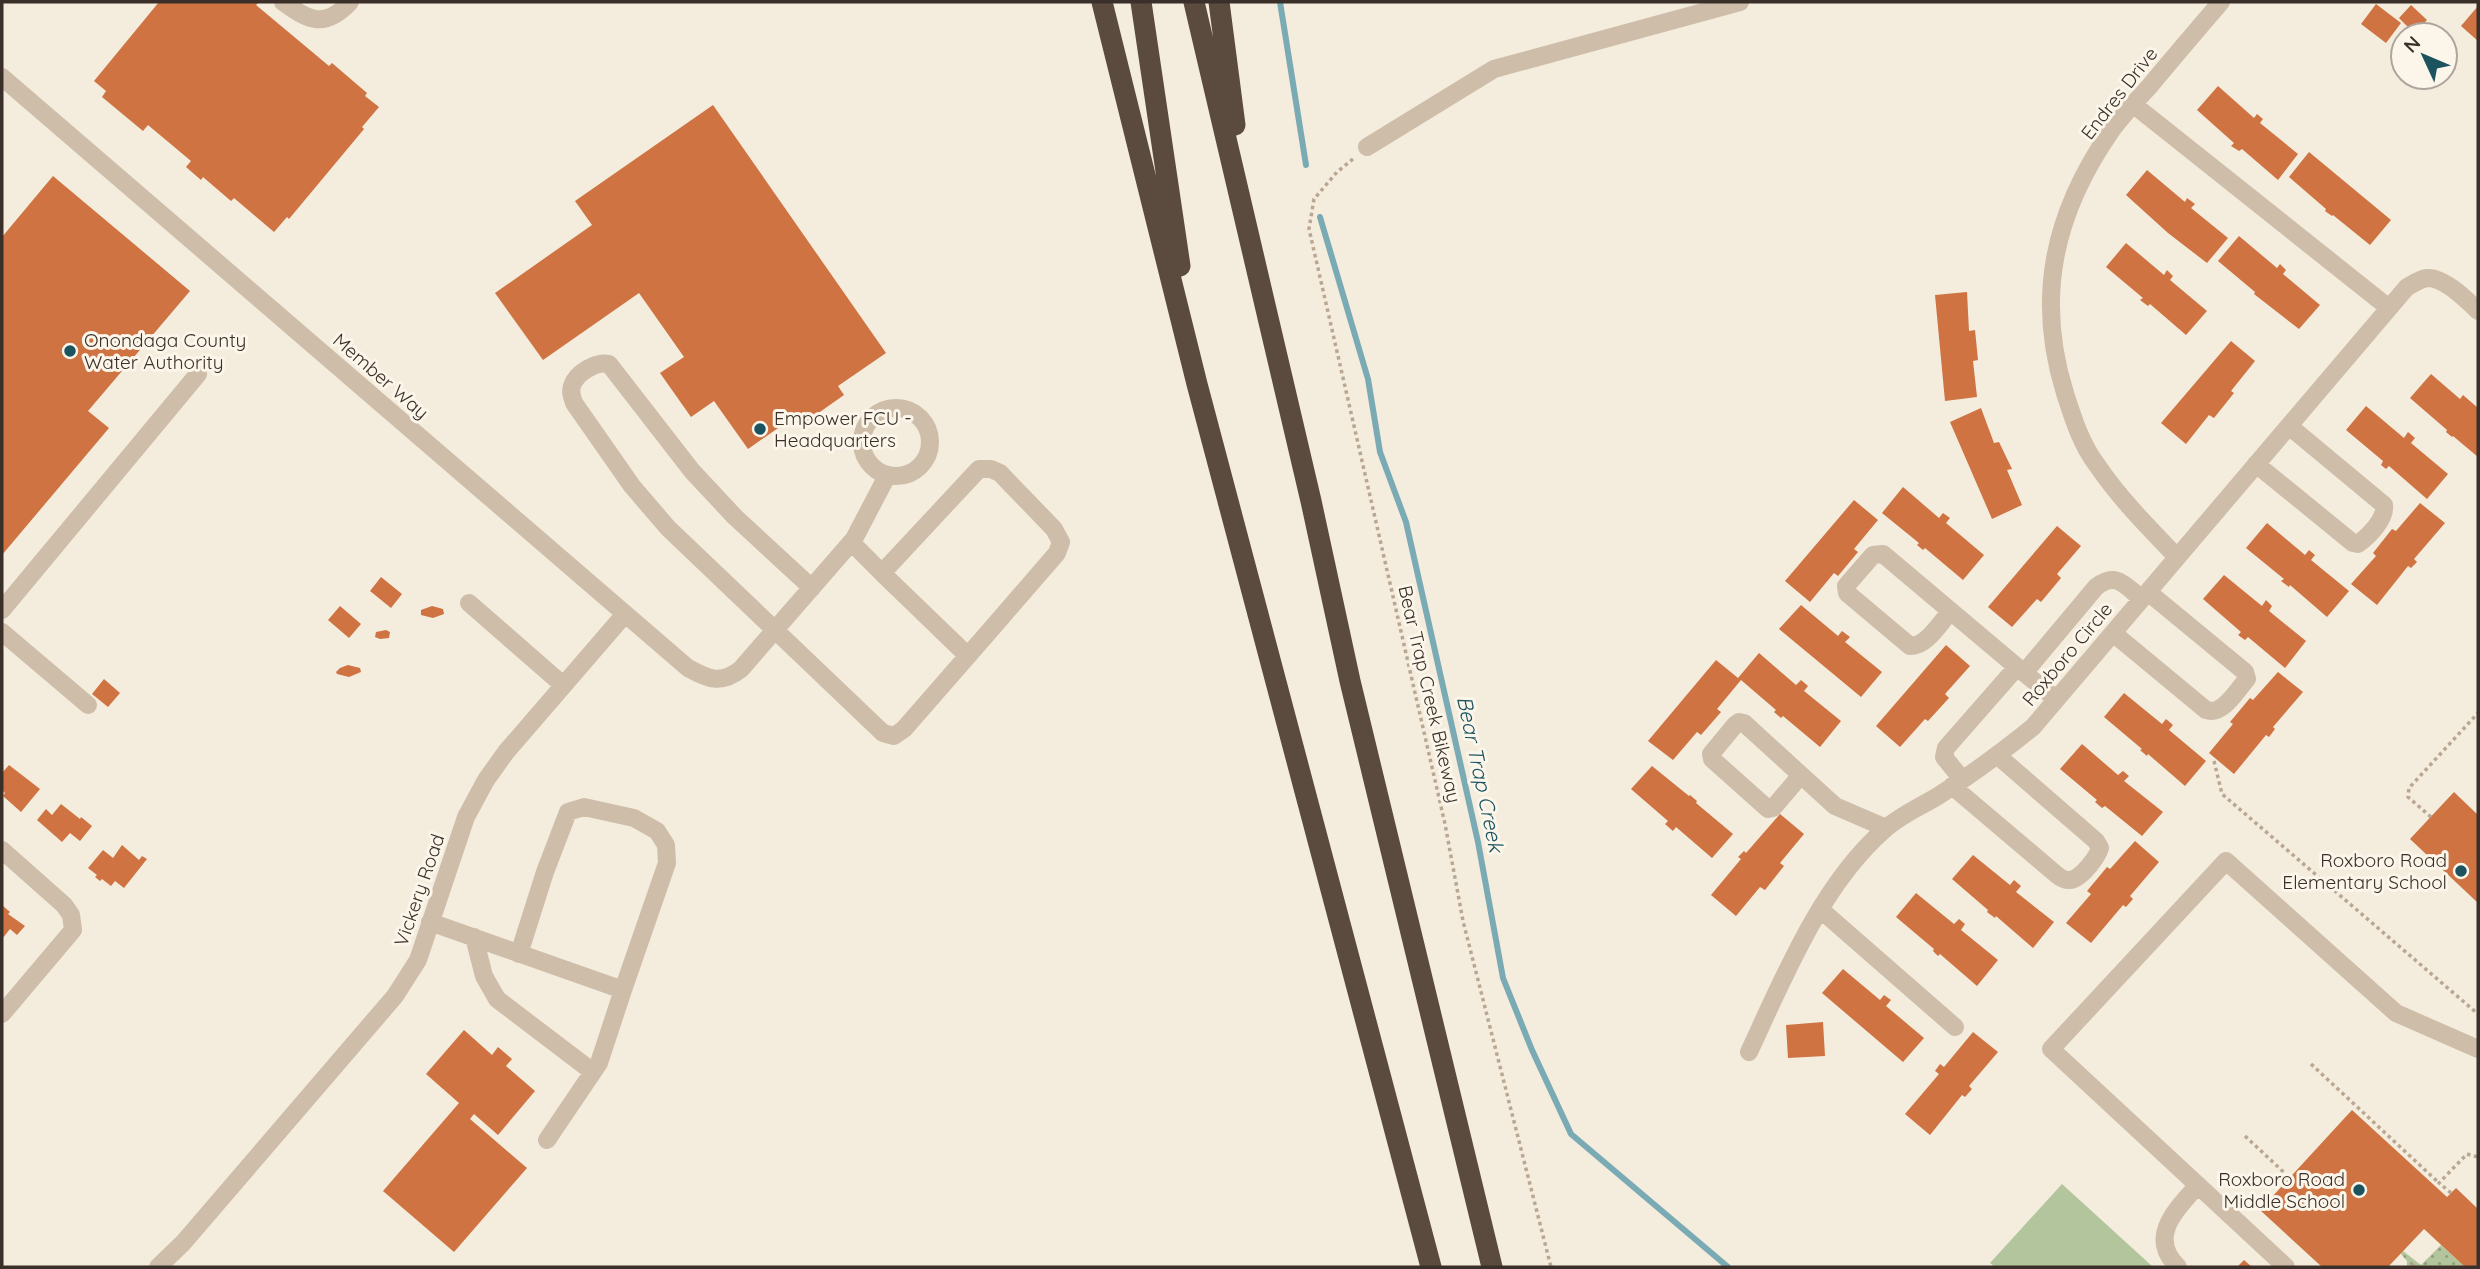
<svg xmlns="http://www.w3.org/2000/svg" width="2480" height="1269" font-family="Quicksand,sans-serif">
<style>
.grass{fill:url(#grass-dots)}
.pitch{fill:#b2c59c}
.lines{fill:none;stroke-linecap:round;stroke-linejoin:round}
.stream{stroke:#7aabb4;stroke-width:6}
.building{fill:#ce7341}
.path{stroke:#baa792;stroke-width:3.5;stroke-dasharray:3.5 3.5;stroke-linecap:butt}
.minor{stroke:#cebda8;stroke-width:18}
.highway{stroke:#5b4b3f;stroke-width:21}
.poi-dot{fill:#1b535f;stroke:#fbf5ea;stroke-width:2.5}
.labels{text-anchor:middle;stroke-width:6;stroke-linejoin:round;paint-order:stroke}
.street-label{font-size:19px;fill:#3a3029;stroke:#fbf5ea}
.poi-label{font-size:19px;fill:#3a3029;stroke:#fbf5ea;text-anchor:start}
.water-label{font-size:21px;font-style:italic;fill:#1b535f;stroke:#fbf5ea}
</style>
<defs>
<pattern id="grass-dots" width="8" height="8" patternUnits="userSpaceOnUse" patternTransform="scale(1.75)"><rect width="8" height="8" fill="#b2c59c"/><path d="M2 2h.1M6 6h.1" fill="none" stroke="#92a07f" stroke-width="1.8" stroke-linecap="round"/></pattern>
</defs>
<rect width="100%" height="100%" fill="#f4ecdd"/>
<path class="grass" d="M 2441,1245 L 2465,1267 L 2407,1267 L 2407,1261 L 2401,1254 L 2403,1251 L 2421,1265 Z"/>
<path class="pitch" d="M 2062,1184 L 2141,1256 L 2153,1267 L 1995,1267 L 1990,1263 Z"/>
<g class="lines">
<path class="stream" d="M 1280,2 L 1306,165
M 1320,217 L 1368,379 L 1380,452 L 1406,522 L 1478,842 L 1503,978 L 1532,1050 L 1571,1134 L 1728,1267"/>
</g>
<path class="building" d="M 159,2 L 259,2 L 256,5 L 329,66 L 332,63 L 367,93 L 365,96 L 379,107 L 362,127 L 364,129 L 289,219 L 287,217 L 274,232 L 234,198 L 231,201 L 203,177 L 201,180 L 186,167 L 191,161 L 148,125 L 143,131 L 102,97 L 106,91 L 94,81 Z
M 2376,4 L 2401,23 L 2386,43 L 2361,24 Z
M 2411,5 L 2427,20 L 2414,33 L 2399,18 Z
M 2478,6 L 2478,41 L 2461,26 Z
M 2218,86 L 2254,118 L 2257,114 L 2263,119 L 2260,123 L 2298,154 L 2278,180 L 2242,149 L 2239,151 L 2231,146 L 2234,143 L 2197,110 Z
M 713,105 L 886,353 L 838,386 L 844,395 L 800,426 L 794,417 L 748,449 L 714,401 L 691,417 L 660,373 L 684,357 L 639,293 L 543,360 L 495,293 L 592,225 L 575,201 Z
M 2309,152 L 2391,220 L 2370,245 L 2333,215 L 2332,216 L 2325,211 L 2326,209 L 2289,177 Z
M 2147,170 L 2185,202 L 2187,198 L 2195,204 L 2191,208 L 2228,238 L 2207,263 L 2168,233 L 2126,195 Z
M 53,176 L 190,291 L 88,411 L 109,428 L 2,555 L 2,237 Z
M 2239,236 L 2277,268 L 2280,264 L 2286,270 L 2283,274 L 2320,305 L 2299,329 L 2254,294 L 2255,292 L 2218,261 Z
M 2126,243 L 2164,275 L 2167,270 L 2173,276 L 2170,280 L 2207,311 L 2186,335 L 2150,304 L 2148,306 L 2140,300 L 2143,298 L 2106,267 Z
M 1967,292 L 1969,331 L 1975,330 L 1978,360 L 1973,361 L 1977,397 L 1945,401 L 1935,295 Z
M 2231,341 L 2255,361 L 2231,391 L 2234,393 L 2214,418 L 2209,415 L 2186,444 L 2161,423 Z
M 2431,374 L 2460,399 L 2463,395 L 2478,408 L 2478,457 L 2453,436 L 2452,437 L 2446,432 L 2447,430 L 2410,398 Z
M 2366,406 L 2404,438 L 2408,432 L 2415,438 L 2411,443 L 2448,474 L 2427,499 L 2389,466 L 2386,469 L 2381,465 L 2383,461 L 2346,430 Z
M 1981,408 L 1994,443 L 1999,442 L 2012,469 L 2007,470 L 2022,505 L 1992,519 L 1950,422 Z
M 1903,487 L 1939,518 L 1943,513 L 1950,518 L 1946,523 L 1984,555 L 1963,580 L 1925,548 L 1923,550 L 1917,545 L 1919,543 L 1882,513 Z
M 1854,500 L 1878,520 L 1854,549 L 1858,552 L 1838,576 L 1834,573 L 1810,602 L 1785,581 Z
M 2420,503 L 2445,523 L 2414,559 L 2417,562 L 2411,568 L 2408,566 L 2377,605 L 2351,584 L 2376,556 L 2373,553 L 2392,529 L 2396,531 Z
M 2267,523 L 2305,555 L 2309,550 L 2315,555 L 2311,560 L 2349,591 L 2327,617 L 2290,585 L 2289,587 L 2281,581 L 2284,579 L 2246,548 Z
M 2057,526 L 2081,546 L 2057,574 L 2061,578 L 2041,602 L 2037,599 L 2012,627 L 1988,607 Z
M 2224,575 L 2262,606 L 2266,600 L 2272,606 L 2269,611 L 2306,641 L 2285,668 L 2248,637 L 2245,640 L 2238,635 L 2241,632 L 2203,599 Z
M 381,577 L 402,594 L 391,608 L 370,591 Z
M 1801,605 L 1838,636 L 1842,631 L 1850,637 L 1845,642 L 1882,672 L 1861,697 L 1779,629 Z
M 340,606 L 361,624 L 349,638 L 328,620 Z
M 432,606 L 443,609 L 444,614 L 433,618 L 421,615 L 421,610 Z
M 386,630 L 390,632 L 389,638 L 380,639 L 375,637 L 376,632 Z
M 1946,645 L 1970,666 L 1945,694 L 1949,698 L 1928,721 L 1925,719 L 1900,747 L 1876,726 Z
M 1759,653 L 1796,685 L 1801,680 L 1808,686 L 1804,691 L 1841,721 L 1820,747 L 1783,716 L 1781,718 L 1774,712 L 1776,710 L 1741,680 L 1717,709 L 1721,712 L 1701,735 L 1697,732 L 1673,760 L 1648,741 L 1716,660 L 1738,678 Z
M 348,665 L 360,668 L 361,672 L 349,677 L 337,674 L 336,672 L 340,668 Z
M 2278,672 L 2303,692 L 2273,727 L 2275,729 L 2269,737 L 2266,735 L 2234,774 L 2209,753 L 2233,724 L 2230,722 L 2250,698 L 2253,700 Z
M 104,679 L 120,693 L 108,707 L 92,694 Z
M 2124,693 L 2162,724 L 2166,719 L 2173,725 L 2169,730 L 2206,761 L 2185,786 L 2148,754 L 2147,756 L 2140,750 L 2142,749 L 2104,717 Z
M 2082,744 L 2118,775 L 2123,771 L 2129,776 L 2124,781 L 2163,812 L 2142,836 L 2105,806 L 2102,808 L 2095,802 L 2097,800 L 2060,769 Z
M 9,765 L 40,789 L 21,812 L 3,796 L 5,793 L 2,790 L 2,773 Z
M 1652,766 L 1689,796 L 1690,795 L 1697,801 L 1696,803 L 1733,834 L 1712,858 L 1676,827 L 1673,831 L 1665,824 L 1668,821 L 1631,789 Z
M 2454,792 L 2478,815 L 2478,903 L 2410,839 Z
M 61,804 L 80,819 L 81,817 L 92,826 L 80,841 L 70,833 L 62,842 L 37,820 L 46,809 L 52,815 Z
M 1780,814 L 1804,834 L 1780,863 L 1784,866 L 1765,890 L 1760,887 L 1736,916 L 1711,895 L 1741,859 L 1738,857 L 1744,851 L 1746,853 Z
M 2135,841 L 2159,862 L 2130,896 L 2133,899 L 2126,907 L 2123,905 L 2091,943 L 2066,923 L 2091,894 L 2087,891 L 2107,867 L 2110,869 Z
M 122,845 L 139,860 L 142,856 L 147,859 L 124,888 L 115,881 L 111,886 L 102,879 L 100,881 L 95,877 L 97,875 L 88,868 L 103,850 L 113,858 Z
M 1973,855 L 2010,885 L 2014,880 L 2021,886 L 2016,892 L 2054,922 L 2033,948 L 1996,916 L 1995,918 L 1987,912 L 1988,910 L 1952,879 Z
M 1916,893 L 1954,924 L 1959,919 L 1965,924 L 1961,930 L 1998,960 L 1977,986 L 1940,954 L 1938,956 L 1933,951 L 1934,949 L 1896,917 Z
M 2,905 L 10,912 L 8,914 L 25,926 L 17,935 L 10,929 L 2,939 Z
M 1843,969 L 1880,1000 L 1884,995 L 1891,1000 L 1886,1006 L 1924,1038 L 1903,1062 L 1822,993 Z
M 1823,1022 L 1825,1056 L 1788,1058 L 1786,1025 Z
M 464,1030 L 492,1055 L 498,1047 L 512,1059 L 506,1066 L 535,1091 L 498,1135 L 474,1114 L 470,1119 L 527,1168 L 454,1252 L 383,1191 L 459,1103 L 426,1074 Z
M 1973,1032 L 1998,1052 L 1969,1086 L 1972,1089 L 1965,1097 L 1962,1095 L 1930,1135 L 1905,1114 L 1939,1074 L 1935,1071 L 1940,1064 L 1944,1067 Z
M 2352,1110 L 2447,1197 L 2456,1188 L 2478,1209 L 2478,1267 L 2465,1267 L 2424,1229 L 2388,1267 L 2322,1267 L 2260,1210 Z
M 2244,1260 L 2252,1267 L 2237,1267 Z"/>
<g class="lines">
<path class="path" d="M 1353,159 L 1337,172 L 1314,199 L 1309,229 L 1445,824 L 1463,921 L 1551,1267
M 2214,761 L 2222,794 L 2478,1014
M 2431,817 L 2408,797 L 2409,788 L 2478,713
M 2311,1064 L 2439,1183
M 2245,1136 L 2290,1178
M 2451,1193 L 2439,1183 L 2467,1154 L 2478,1157
M 2413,1267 L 2414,1261"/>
<path class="minor" d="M 283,2 C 309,21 325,29 350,2
M 2,77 L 688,668 C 708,679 721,685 741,669 L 854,539 L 887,476
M 2134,105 L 2389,308
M 1367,147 L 1494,69 L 1740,2
M862 442a34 34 0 1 1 68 0a34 34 0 1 1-68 0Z
M 2256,464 L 2353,543 L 2358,544 C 2369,536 2386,519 2384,505 L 2289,426
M 851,542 L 882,573
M 2177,557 C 2149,528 2120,499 2097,465 C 2081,444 2073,418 2065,393 C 2035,297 2054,213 2111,131 C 2122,116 2136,101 2149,87 C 2173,58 2197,30 2221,2
M 812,588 L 735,517 L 692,471 L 609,364 C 596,361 576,373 572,386 C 570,392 572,397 574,403 L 632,486 L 668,528 L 883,733 L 894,736 L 904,729 C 956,670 1006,612 1057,553 L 1061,542 L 1054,529 L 1000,473 L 991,469 L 979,469 L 882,573 L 968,656
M 469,603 L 563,685
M 2,610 L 198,374
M 1950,612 C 1940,623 1926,647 1910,646 L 1847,593 L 1846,586 L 1873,555 L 1883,554 L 2017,667
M 2,632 L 88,705
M 2113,633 L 2206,710 C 2223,716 2237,690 2247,679 L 2245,672 L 2148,592
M 2024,673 L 2096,587 C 2117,571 2125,586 2142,599
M 1801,775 L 1773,808 L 1768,809 L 1712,759 L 1711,754 L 1735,725 L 1739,722 L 1744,723 L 1835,806 L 1886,828
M 1961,778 L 1944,757 L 1946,748 L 2017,667 L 2056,699
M 1952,786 L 2057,875 C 2062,879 2067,882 2074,879 C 2083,875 2097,858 2100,848 L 2096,841 L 1998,756
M 2,850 L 64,905 L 71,915 L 73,930 L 2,1014
M 1821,910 L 1955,1027
M 430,922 L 623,990 L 667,863 L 666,845 L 657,831 L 634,818 L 584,807 L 568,812 L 545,872 L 519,954
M 474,937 L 484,976 L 497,999 L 593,1072
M 1749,1052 C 1784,977 1821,885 1884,830 C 1899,816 1920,807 1938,796 C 1971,775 2002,752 2033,727 L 2407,287 C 2413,284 2420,279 2427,278 C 2444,277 2467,300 2478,311
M 547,1140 L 599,1063 L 623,990
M 158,1267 L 183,1243 L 395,996 L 418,960 L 466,817 L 486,780 L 506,752 L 625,614
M 2178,1267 C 2147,1237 2176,1210 2198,1185
M 2286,1267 L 2051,1049 L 2226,861 L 2396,1013 L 2478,1049"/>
<path class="highway" d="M 1102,2 L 1197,384 L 1431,1267
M 1141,2 L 1180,266
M 1194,2 L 1311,501 L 1350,681 L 1492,1267
M 1219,2 L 1235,125"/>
</g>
<g class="poi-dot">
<circle cx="70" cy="351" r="7"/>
<circle cx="760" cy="429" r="7"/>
<circle cx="2461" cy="871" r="7"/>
<circle cx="2359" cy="1190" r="7"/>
</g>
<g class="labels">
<g class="street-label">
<text transform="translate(2119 93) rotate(-52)" y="7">Endres Drive</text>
<text transform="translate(381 376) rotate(41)" y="7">Member Way</text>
<text transform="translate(2067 654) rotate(-50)" y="7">Roxboro Circle</text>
<text transform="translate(1430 694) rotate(77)" y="7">Bear Trap Creek Bikeway</text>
<text transform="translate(419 890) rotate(-71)" y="7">Vickery Road</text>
</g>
<g class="poi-label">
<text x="84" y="347">Onondaga County<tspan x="84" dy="22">Water Authority</tspan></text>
<text x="774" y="425">Empower FCU -<tspan x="774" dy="22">Headquarters</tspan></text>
<text x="2447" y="867" text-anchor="end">Roxboro Road<tspan x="2447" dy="22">Elementary School</tspan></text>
<text x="2345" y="1186" text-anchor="end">Roxboro Road<tspan x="2345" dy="22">Middle School</tspan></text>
</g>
<g class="water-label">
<text transform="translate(1480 774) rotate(78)" y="7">Bear Trap Creek</text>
</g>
</g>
<rect width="2480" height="1269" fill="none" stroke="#3a3029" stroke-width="7"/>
<g transform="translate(2424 56) rotate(314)"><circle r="33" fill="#fbf5ea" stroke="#aea69d" stroke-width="2"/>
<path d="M0-5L12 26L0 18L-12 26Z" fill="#1b535f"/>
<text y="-10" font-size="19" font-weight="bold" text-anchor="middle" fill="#3a3029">N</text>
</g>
</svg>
